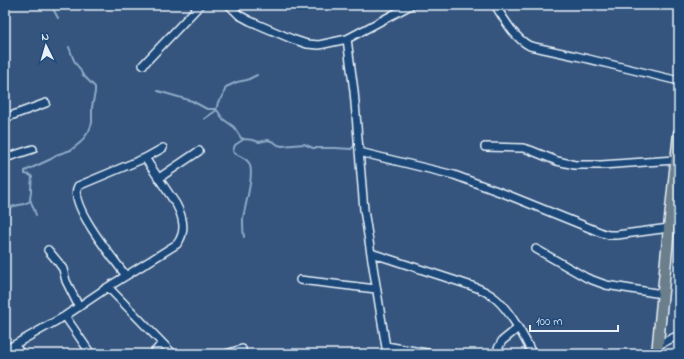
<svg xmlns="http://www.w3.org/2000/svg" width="684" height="359" font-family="'Indie Flower',sans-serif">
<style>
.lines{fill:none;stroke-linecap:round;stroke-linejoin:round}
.stream{stroke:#8daac6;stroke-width:2}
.minor-casing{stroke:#e8f1f8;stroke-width:10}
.primary-casing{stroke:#e8f1f8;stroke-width:13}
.minor{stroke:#1f4a7a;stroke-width:7}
.primary{stroke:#6b7e8b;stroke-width:10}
</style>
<rect width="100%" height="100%" fill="#35557f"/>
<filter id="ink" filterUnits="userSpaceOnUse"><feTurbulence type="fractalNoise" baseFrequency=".025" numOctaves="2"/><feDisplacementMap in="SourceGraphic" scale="8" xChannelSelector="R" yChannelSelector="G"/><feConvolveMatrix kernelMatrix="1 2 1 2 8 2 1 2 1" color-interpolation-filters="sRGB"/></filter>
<g filter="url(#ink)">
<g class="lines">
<path class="stream" d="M 51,5 L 58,18
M 158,91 L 192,101 L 207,109 L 216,109 L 217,107 L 218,102 L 222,98 L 226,87 L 237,82 L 247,80 L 257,75
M 204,119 L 217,110 L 223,119 L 234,127 L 241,138 L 244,139
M 5,212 C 12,203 22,207 30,201
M 36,215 L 30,199 L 31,192 L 31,188 L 32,177 L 30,175 L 25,174 L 25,171 L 51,159 L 59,154 L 71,150 L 81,142 L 89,131 L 92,123 L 92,107 L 95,92 L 95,87 L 82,74 L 80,69 L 76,64 L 73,58 L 69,47
M 244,237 C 243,231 243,224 243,218 C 245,206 255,173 249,163 C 246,158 239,156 234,153 L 233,151 L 235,145 L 244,139 L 253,140 L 259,142 L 268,140 L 274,142 L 278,145 L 282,146 L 304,144 L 313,148 L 335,148 L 351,149 L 354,146 L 354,132"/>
<defs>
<path id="minor" d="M 229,5 L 239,15 L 250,21 L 292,39 L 307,44 L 319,45 L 347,39 L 411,5
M 495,5 C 505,20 514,38 530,46 L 576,56 L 679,81
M 347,39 L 354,91 L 364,210 L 387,354
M 143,65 L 200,5
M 5,118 L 46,103
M 485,147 L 523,148 L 530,150 L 557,161 L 575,165 L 601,165 L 675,160
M 359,152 L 454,175 L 508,195 L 602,233 L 609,235 L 617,235 L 669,228
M 5,158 L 33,149
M 159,178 L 199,151
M 536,249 L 587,278 L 606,285 L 662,294
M 48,250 L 58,262 L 63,269 L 66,281 L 79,307
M 371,253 L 472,286 C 481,289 489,293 496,299 C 509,310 526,339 532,354
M 126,276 C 115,260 67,204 78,186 L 145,158 L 163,148
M 300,280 L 376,289
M 108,287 L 173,354
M 65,316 L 91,354
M 14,345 L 22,354
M 658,345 L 679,335
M 386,346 L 432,354
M 5,350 L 65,316 L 108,287 L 177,244 C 187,231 183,217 176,204 L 145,158
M 153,354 L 162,343
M 226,354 L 242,349
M 495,354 L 502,341 L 518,328"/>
<path id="primary" d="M 657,354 L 669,228 L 679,133"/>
</defs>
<use href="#minor" class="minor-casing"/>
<use href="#primary" class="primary-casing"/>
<use href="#minor" class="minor"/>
<use href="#primary" class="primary"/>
</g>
</g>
<rect width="684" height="359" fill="none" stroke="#1f4a7a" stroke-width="20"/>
<rect x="10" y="10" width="664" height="339" fill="none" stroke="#e8f1f8" stroke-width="1.5" filter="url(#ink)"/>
<g transform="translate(46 46) rotate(355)" stroke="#1f4a7a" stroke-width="3" paint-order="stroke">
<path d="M0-3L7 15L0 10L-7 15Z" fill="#e8f1f8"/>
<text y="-6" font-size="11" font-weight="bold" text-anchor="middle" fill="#e8f1f8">N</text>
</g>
<path d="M530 325v6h88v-6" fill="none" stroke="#e8f1f8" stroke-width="2"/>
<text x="536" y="325" font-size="12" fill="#e8f1f8" stroke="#1f4a7a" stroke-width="3" paint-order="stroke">100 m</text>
</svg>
